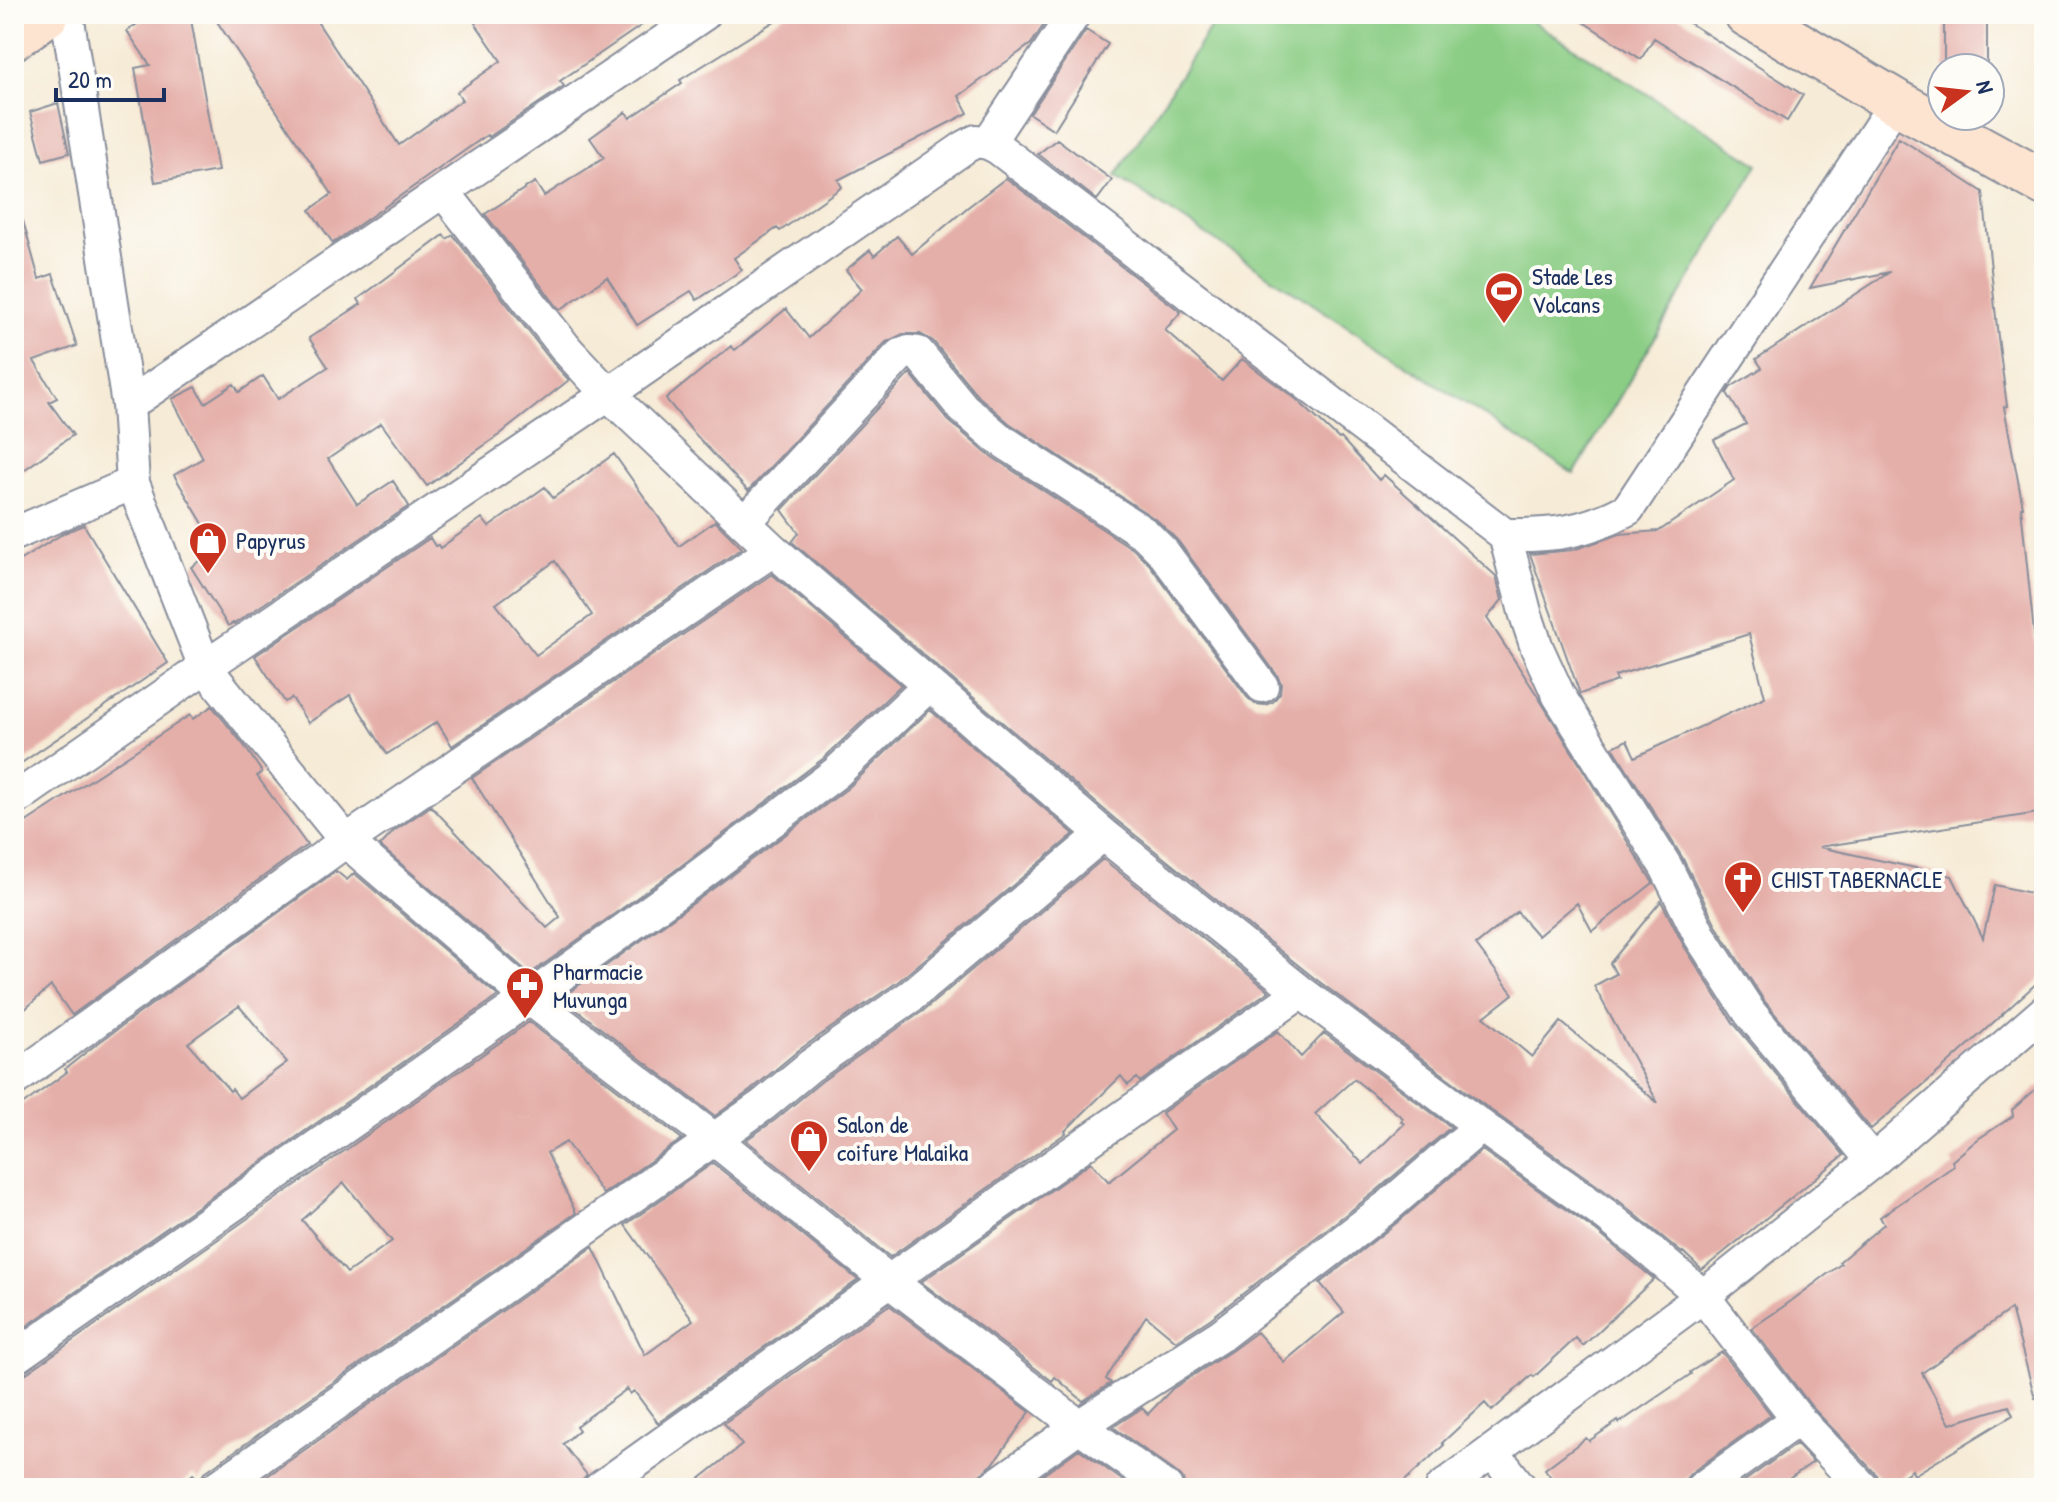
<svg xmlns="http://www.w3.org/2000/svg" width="2058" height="1502" font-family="'Patrick Hand',sans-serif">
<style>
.pitch{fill:#8bcd85;stroke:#537e72;stroke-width:2}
.building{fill:#e5afa9;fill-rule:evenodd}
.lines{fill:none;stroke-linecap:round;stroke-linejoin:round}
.street-casing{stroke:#888d9a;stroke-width:36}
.secondary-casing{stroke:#888d9a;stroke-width:48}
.street{stroke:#fff;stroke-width:32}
.secondary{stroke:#fde4d0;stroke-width:44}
.labels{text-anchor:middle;stroke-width:8;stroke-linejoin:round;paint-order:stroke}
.poi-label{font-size:24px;fill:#1b2f5e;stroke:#fdfcf7;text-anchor:start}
</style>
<rect width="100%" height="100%" fill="#fdfcf7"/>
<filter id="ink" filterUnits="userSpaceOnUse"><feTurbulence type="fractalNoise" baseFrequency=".0125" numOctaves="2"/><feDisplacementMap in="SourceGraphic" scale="16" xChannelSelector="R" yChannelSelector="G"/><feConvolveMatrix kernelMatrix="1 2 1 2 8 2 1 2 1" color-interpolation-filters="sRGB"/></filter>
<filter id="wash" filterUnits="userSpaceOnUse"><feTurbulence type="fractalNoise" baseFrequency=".006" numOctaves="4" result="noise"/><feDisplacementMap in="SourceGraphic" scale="32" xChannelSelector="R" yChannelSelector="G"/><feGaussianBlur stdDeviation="1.8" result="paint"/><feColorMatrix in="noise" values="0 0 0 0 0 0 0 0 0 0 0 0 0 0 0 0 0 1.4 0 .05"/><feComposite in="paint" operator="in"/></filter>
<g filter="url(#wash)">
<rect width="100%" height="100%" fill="#f6ebd6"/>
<path class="pitch" d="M 1219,14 L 1521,14 L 1758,164 L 1574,474 L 1116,176 Z"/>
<g id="blocks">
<path class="building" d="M 152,14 L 190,14 L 218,171 L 155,182 L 135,68 L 150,65 L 127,31 Z
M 212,14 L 312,14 L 399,145 L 462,100 L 457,92 L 501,61 L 469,14 L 658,14 L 560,81 L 564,86 L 489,137 L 487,135 L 333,243 L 310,210 L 332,194 Z
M 786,14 L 1051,14 L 1031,44 L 959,96 L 968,113 L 838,180 L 842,187 L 780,231 L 777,228 L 734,258 L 742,270 L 697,300 L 691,291 L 637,325 L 607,277 L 560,310 L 485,214 L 535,182 L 544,196 L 604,158 L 590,138 L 626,112 L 630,118 L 682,83 L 680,80 Z
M 1571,14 L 1675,14 L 1803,95 L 1787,121 L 1654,38 L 1641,59 Z
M 1944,14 L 1987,14 L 1987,68 L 1944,68 Z
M 1086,30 L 1108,44 L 1054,130 L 1030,114 Z
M 58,103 L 69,153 L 43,160 L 30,112 Z
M 1899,138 L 1983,192 L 1998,337 L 2007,406 L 2004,407 L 2023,507 L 2021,507 L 2035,643 L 2039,642 L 2044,676 L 2038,678 L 2044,706 L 2044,812 L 1819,847 L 1952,876 L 1983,938 L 1995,885 L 2044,896 L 2044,967 L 2039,981 L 1942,1069 L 1871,1129 L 1765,1002 L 1717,927 L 1682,857 L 1613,747 L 1627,740 L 1635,757 L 1765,697 L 1749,634 L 1615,676 L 1617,681 L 1580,694 L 1530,554 L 1573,550 L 1620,534 L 1659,531 L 1734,480 L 1714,440 L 1746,424 L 1727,393 L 1731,387 L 1762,368 L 1756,359 L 1890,272 L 1810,288 Z
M 1057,139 L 1112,180 L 1097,200 L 1038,154 Z
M 1006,178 L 1181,312 L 1165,330 L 1222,381 L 1242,359 L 1296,399 L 1339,439 L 1341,438 L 1379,480 L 1384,475 L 1496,576 L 1502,600 L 1487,618 L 1537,695 L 1653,883 L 1592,931 L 1577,903 L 1538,936 L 1517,912 L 1476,945 L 1513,994 L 1484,1017 L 1532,1057 L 1561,1022 L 1658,1103 L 1594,986 L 1616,974 L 1610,963 L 1661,901 L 1684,946 L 1734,1024 L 1844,1155 L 1702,1270 L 1683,1252 L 1682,1253 L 1619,1201 L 1492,1111 L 1313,977 L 1115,819 L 792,542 L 799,533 L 782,510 L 910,373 L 948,420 L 986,453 L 1133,549 L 1149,564 L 1247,697 L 1255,704 L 1265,705 L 1273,702 L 1280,693 L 1281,683 L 1277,675 L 1178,541 L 1158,521 L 1009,423 L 977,395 L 933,341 L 920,334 L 903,334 L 886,342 L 748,491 L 692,431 L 666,399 L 731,346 L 735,350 L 786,309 L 809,338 L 862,289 L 846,270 L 870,250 L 874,256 L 897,236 L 912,254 L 968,207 Z
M 23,221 L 39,279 L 53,274 L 77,346 L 34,361 L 57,398 L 49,402 L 73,435 L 14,477 L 14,222 Z
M 444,235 L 447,239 L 453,235 L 553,363 L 569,380 L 499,435 L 427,486 L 381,423 L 328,459 L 357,504 L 393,481 L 409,506 L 234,624 L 233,623 L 228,626 L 191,567 L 218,549 L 174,475 L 203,458 L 172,399 L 196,387 L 205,403 L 234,384 L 239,392 L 263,376 L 278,399 L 328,367 L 309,338 L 361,304 L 358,299 Z
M 614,454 L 679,546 L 715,521 L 742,548 L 452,746 L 437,722 L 387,754 L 350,695 L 308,723 L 292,698 L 285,702 L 255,656 L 430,538 L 435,546 L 438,545 L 440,548 L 482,518 L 489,527 L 545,487 L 553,498 ZM 555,561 L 592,615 L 536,655 L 496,604 Z
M 84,525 L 168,663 L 14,768 L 14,564 L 64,533 Z
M 772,574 L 901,685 L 824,758 L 673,872 L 530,974 L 380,846 L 394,831 L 431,806 L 547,928 L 560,917 L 472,778 Z
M 212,706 L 243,744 L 262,772 L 257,776 L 307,845 L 72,1015 L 51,986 L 14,1019 L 14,830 L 190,715 L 193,719 Z
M 930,710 L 1074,834 L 899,981 L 799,1050 L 751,1090 L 715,1116 L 561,998 L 695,902 L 848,788 Z
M 1103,859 L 1269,991 L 1140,1082 L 1137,1078 L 1128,1085 L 1121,1076 L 1065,1131 L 1066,1133 L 890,1257 L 746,1140 L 775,1120 L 822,1081 L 923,1011 Z
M 336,871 L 347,880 L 354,873 L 498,996 L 14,1335 L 14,1111 L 67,1072 L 65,1069 L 94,1046 ZM 239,1006 L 287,1062 L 239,1098 L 232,1089 L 230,1091 L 188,1043 Z
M 529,1022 L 682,1139 L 603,1194 L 566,1142 L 547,1153 L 576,1213 L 205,1472 L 199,1480 L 193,1474 L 176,1488 L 14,1488 L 14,1377 L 25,1374 ZM 344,1183 L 392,1241 L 347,1273 L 302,1220 Z
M 1278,1031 L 1301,1057 L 1324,1033 L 1451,1127 L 1375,1192 L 1210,1319 L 1176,1341 L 1146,1316 L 1106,1379 L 1111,1383 L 1083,1401 L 1055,1377 L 1052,1381 L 921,1282 L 1091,1162 L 1109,1182 L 1173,1130 L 1162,1113 ZM 1354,1079 L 1403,1118 L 1401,1121 L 1404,1124 L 1363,1164 L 1315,1114 Z
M 2044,1082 L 2044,1396 L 2035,1398 L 2011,1309 L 1922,1373 L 1950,1424 L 2009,1406 L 2013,1415 L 1914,1475 L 1912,1470 L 1885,1488 L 1881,1488 L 1881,1483 L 1877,1475 L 1812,1407 L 1752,1328 L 1787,1304 L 1841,1264 L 1839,1262 L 1884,1224 L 1880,1217 L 1954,1166 L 1952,1161 L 1978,1139 L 2013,1116 L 2012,1110 Z
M 1482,1150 L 1596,1231 L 1654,1279 L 1583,1346 L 1576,1338 L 1534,1377 L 1532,1375 L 1492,1411 L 1485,1403 L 1442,1443 L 1444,1445 L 1397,1488 L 1185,1488 L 1183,1479 L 1177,1473 L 1113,1427 L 1142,1408 L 1148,1414 L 1172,1389 L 1231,1351 L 1257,1332 L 1284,1362 L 1344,1312 L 1320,1283 L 1399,1221 Z
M 713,1163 L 858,1280 L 658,1423 L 634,1391 L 630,1394 L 627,1389 L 576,1426 L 579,1430 L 563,1444 L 587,1475 L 582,1481 L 581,1488 L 260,1488 L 256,1484 L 593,1247 L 645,1355 L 693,1320 L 625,1225 Z
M 889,1305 L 1030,1412 L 993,1464 L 975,1479 L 973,1488 L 688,1488 L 742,1445 L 724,1423 Z
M 1722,1352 L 1771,1415 L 1691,1473 L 1685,1480 L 1683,1488 L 1559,1488 L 1545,1469 L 1586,1438 L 1589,1441 L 1618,1421 L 1619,1423 L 1691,1374 L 1690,1372 Z
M 1796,1444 L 1813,1462 L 1776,1488 L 1735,1488 Z
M 1079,1449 L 1133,1488 L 1025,1488 Z"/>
</g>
</g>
<g filter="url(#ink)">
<use href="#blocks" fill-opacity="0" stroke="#888d9a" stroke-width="2"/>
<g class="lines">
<defs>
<path id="street" d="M 67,14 L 128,405 L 133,483 L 205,667 L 346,841 L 529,998 L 714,1139 L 889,1281 L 1079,1426 L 1166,1488
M 988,143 L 998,148 L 1505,535 C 1554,536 1585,532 1628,509 L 1896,102
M 443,191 L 568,351 L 608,394 L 773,550 L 1103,834 L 1301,992 L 1481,1126 L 1607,1216 L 1643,1245 L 1703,1296 L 1798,1419 L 1863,1488
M 128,405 L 704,14
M 744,523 L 900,355 L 909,352 L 918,353 L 963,408 L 998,438 L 1145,534 L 1163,552 L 1262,686
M 14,534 L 133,483
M 1505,535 L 1525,612 L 1537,648 L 1559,696 L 1666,867 L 1700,936 L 1750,1013 L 1873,1161
M 14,800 L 205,667 L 608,394 L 965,147 L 976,141 L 988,143 L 1074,14
M 14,1080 L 346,841 L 773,550
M 14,1358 L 529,998 L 684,887 L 836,773 L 929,685
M 1492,1451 L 1521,1488
M 216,1488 L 763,1105 L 810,1066 L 911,996 L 1103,834
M 600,1488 L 889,1281 L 1301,992
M 992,1488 L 1079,1426 L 1221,1335 L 1387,1207 L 1481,1126
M 1442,1488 L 1703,1296 L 1873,1161 L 2044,1012
M 1702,1488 L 1798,1419"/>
<path id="secondary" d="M 1747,14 L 1896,102 L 2044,183
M 14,37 L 47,14"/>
</defs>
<use href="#street" class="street-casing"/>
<use href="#secondary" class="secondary-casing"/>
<use href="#street" class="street"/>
<use href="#secondary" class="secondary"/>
</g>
</g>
<defs>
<symbol id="stadium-pin" viewBox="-11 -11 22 30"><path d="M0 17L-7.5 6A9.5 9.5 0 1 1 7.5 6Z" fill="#c8321e" stroke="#fdfcf7"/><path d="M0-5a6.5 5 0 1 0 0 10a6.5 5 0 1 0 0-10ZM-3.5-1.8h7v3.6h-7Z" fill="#fff"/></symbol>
<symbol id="shop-pin" viewBox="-11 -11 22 30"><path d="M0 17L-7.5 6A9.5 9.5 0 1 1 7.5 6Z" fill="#c8321e" stroke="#fdfcf7"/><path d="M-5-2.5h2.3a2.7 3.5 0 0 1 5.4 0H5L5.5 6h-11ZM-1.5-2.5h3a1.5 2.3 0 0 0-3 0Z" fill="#fff"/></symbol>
<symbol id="church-pin" viewBox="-11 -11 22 30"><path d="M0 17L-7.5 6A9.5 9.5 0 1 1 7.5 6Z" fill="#c8321e" stroke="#fdfcf7"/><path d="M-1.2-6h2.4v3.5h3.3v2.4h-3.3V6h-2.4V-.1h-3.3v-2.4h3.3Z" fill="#fff"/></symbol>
<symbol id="pharmacy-pin" viewBox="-11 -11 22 30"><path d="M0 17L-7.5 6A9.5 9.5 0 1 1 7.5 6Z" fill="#c8321e" stroke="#fdfcf7"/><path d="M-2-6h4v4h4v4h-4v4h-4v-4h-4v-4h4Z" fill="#fff"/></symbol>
</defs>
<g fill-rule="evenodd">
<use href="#stadium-pin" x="1482" y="269" width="44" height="60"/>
<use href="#shop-pin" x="186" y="519" width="44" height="60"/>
<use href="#church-pin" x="1721" y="858" width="44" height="60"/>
<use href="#pharmacy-pin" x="503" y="964" width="44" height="60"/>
<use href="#shop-pin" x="787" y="1117" width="44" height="60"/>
</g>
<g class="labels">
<g class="poi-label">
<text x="1532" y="285">Stade Les<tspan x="1532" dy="28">Volcans</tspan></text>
<text x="236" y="549">Papyrus</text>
<text x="1771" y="888">CHIST TABERNACLE</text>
<text x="553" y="980">Pharmacie<tspan x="553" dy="28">Muvunga</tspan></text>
<text x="837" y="1133">Salon de<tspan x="837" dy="28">coifure Malaika</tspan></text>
</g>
</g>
<rect width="2058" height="1502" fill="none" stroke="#fdfcf7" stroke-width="48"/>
<g transform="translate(1966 92) rotate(75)"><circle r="38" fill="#fdfcf7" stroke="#a3aaba" stroke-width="2"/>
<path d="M0-6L14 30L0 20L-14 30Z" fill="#c8321e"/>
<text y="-12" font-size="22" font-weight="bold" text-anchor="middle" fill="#1b2f5e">N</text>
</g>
<path d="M56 88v12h108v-12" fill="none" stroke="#1b2f5e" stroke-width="4"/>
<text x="68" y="88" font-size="24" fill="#1b2f5e" stroke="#fdfcf7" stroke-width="6" paint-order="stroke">20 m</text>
</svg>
